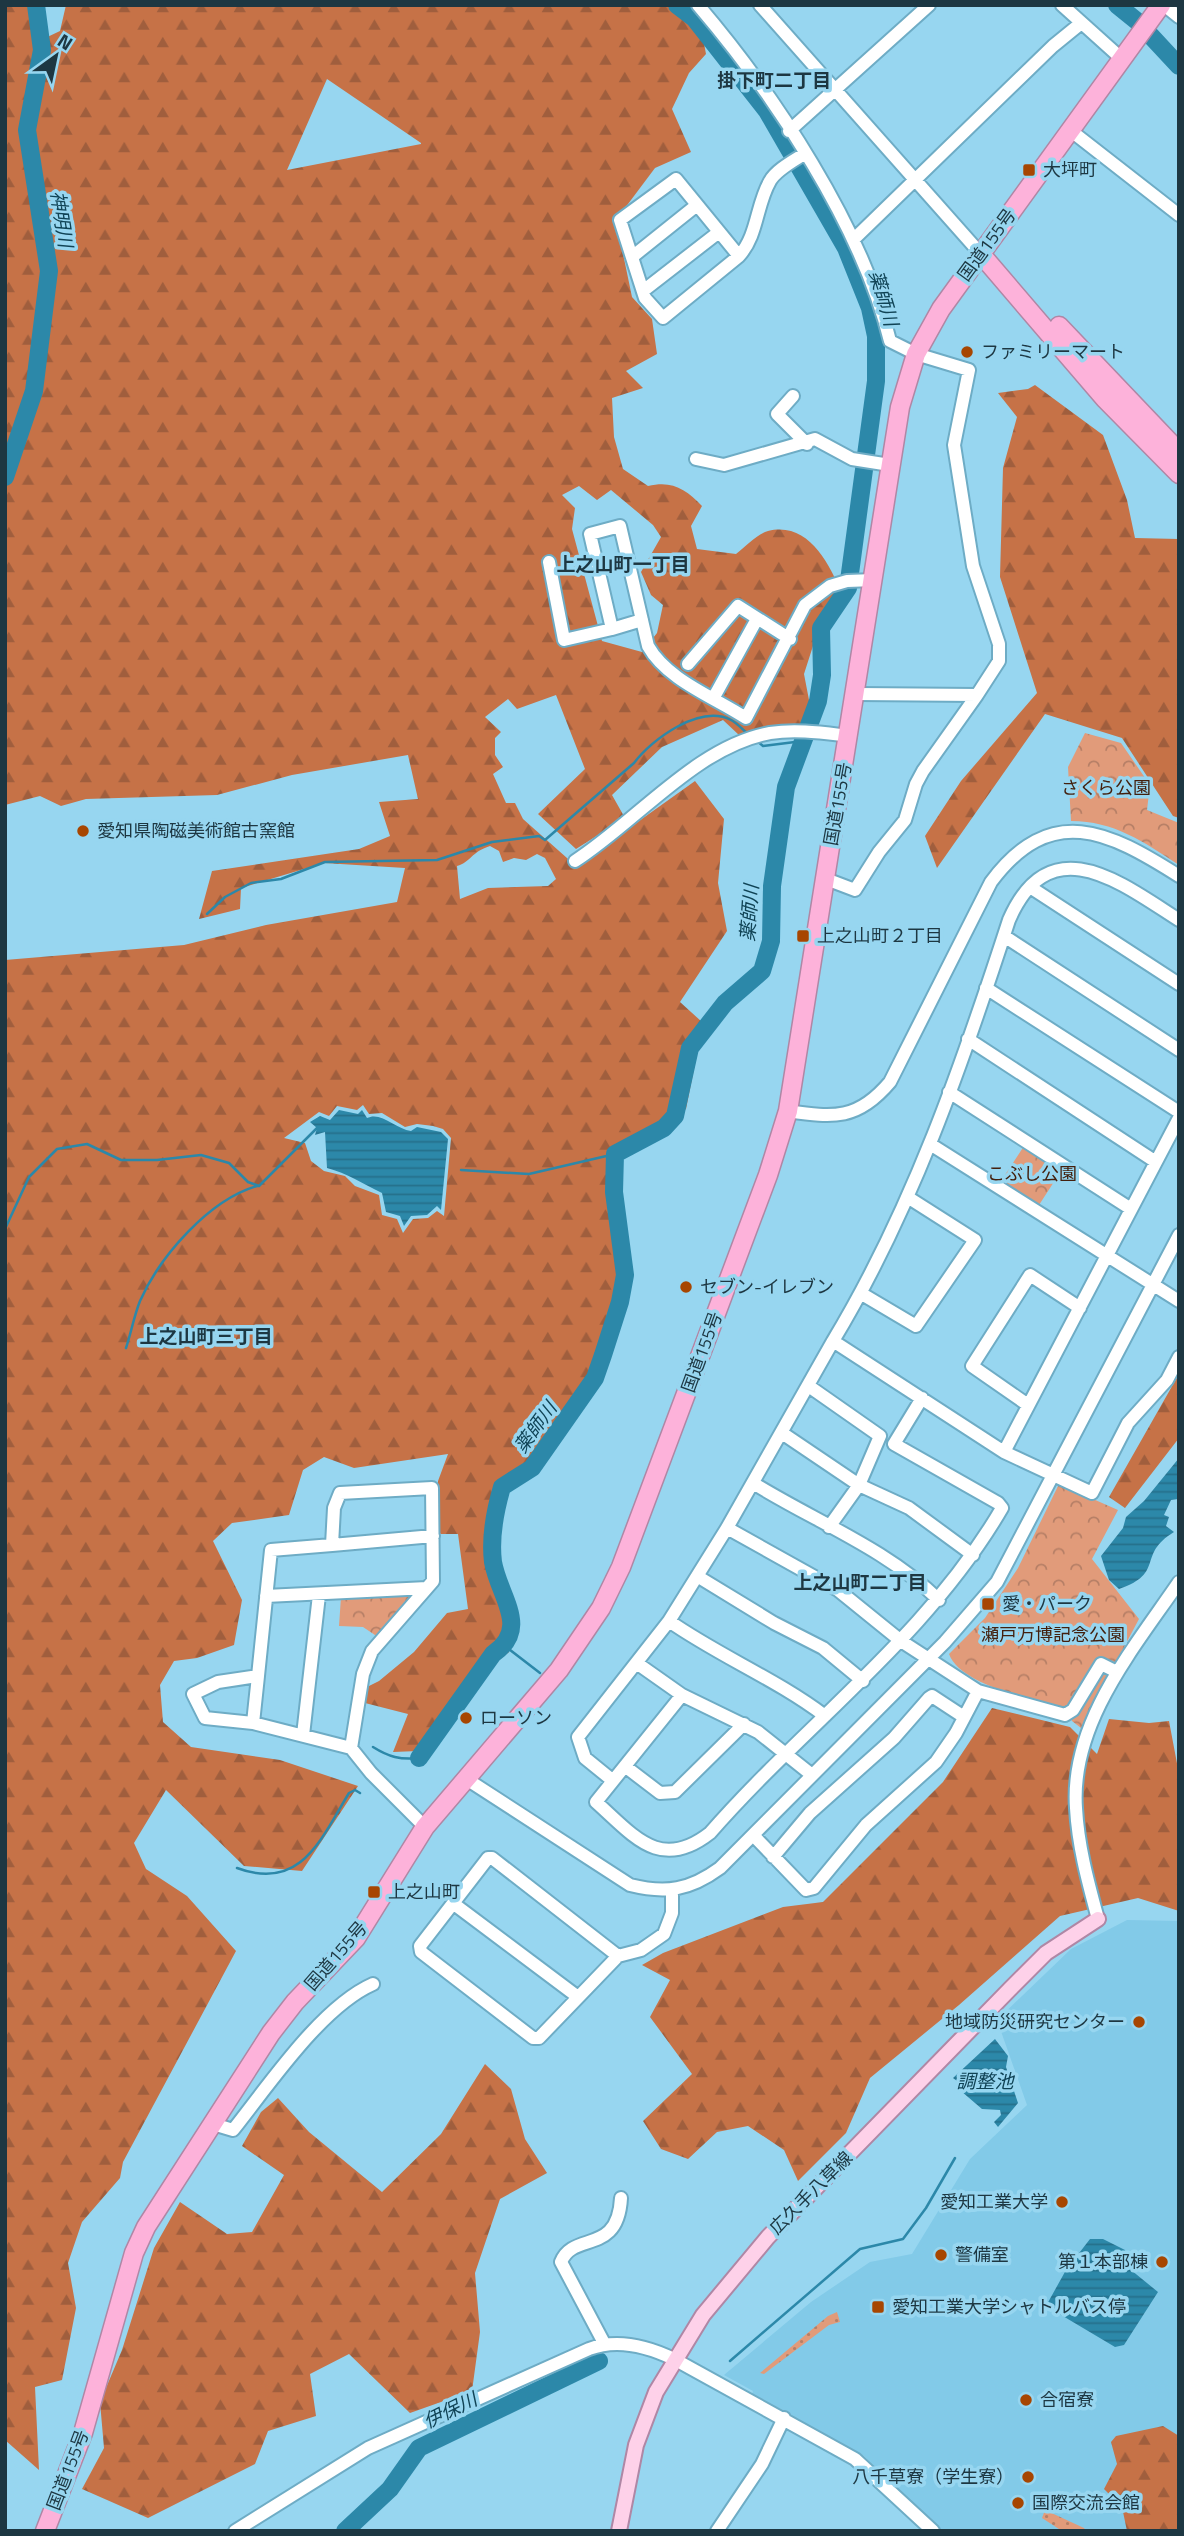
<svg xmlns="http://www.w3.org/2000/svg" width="1184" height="2536" font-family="'Titillium Web','Noto Sans JP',sans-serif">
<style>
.built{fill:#82cae8}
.grass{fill:url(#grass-dots)}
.forest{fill:url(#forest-firs);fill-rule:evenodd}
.park{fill:url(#park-crowns)}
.water{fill:url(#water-rules)}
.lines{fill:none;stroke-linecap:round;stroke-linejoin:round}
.stream{stroke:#2c88a9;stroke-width:2.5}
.river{stroke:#2c88a9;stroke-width:18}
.minor-casing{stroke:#6eacc5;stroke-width:16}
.major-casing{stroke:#af87a5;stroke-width:18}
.highway-casing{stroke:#af87a5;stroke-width:21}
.minor{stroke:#fff;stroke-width:12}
.major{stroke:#fed1e9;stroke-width:14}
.highway{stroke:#fdb2da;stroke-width:18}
.poi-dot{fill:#a74601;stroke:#97d6f0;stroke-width:2.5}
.labels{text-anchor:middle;stroke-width:7;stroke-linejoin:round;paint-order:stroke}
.poi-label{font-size:18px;fill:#1d3742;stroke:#97d6f0;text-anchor:start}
.street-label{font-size:18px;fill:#1d3742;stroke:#97d6f0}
.park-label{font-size:18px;fill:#43200e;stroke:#97d6f0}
.neighbourhood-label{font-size:19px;font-weight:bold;fill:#1d3742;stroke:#97d6f0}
.water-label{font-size:19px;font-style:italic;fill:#104355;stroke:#97d6f0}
</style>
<defs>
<pattern id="grass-dots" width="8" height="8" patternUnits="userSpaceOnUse" patternTransform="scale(1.75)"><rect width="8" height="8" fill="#e19b7a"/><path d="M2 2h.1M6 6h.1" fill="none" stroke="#b67f66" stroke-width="1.8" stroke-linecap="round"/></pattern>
<pattern id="forest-firs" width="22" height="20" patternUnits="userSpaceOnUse" patternTransform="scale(1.75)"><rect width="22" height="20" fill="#c67247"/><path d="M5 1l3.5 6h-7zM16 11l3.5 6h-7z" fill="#a05e3d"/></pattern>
<pattern id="park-crowns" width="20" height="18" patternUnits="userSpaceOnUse" patternTransform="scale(1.75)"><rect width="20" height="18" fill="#e19b7a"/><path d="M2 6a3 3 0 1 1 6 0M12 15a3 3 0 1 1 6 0" fill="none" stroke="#b67f66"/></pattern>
<pattern id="water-rules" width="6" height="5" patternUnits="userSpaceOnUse" patternTransform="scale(1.75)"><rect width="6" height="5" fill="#2c88a9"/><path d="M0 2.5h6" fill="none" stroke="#25708b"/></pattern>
</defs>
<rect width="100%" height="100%" fill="#97d6f0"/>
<path class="built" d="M 1127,1920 L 1179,1921 L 1179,2531 L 942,2531 L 864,2456 L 752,2394 L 753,2391 L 724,2375 L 811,2302 L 870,2262 L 912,2254 L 970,2159 L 1027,2105 L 997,2020 L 1071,1949 Z"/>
<path class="grass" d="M 837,2312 L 840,2322 L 829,2325 L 764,2374 L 760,2373 L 828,2316 Z
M 1045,2510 L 1084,2528 L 1086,2531 L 1062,2531 L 1042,2518 Z"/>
<path class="forest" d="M 5,5 L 28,5 L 41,40 L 60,31 L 66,5 L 678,5 L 702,33 L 706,54 L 689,73 L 672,109 L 691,152 L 655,168 L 616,220 L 632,297 L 652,319 L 657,354 L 626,371 L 643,388 L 612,398 L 614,437 L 623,469 L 648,486 C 672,480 686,489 702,506 L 691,526 L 697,549 L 736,554 C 745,547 757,534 768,531 C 807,521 829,562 841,592 L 820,624 L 804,674 L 814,726 L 778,728 L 740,736 L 723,720 L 662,747 L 612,795 L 625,818 L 576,849 L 538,814 L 585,769 L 556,695 L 517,709 L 508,699 L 485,717 L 501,732 L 495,738 L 495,755 L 503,767 L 493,774 L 506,803 L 515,803 L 523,819 L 576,866 L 695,781 L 724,819 L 718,883 L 727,931 L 680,1002 L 713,1032 L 698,1049 L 686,1109 L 612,1152 L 607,1190 L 620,1268 L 617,1297 L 590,1373 L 578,1394 L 531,1465 L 499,1484 C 490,1512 484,1547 492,1577 C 500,1607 508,1620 509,1652 L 490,1667 L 473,1672 L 418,1751 L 393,1752 L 408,1714 L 365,1703 L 367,1687 L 379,1681 L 414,1652 L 447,1613 L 468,1609 L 458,1534 L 441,1534 L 437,1531 L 438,1481 L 448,1454 L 354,1468 L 324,1457 L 303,1470 L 289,1515 L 232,1523 L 213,1541 L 242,1600 L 234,1645 L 197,1658 L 174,1661 L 160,1685 L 163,1722 L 191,1747 L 280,1760 L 358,1786 L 302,1871 L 244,1866 L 166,1790 L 134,1843 L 146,1869 L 187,1896 L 236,1951 L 123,2162 L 120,2178 L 82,2222 L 68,2263 L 76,2308 L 62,2380 L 35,2387 L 39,2470 L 5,2440 L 5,960 L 184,945 L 266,925 L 397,902 L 405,868 L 324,863 L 241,888 L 240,909 L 199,919 L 212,871 L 359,849 L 390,836 L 379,802 L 418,799 L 408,755 L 292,775 L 217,795 L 86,799 L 61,806 L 40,796 L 5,805 ZM 327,79 L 421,143 L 421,144 L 287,170 ZM 579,486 L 597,500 L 611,490 L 653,525 L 661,537 L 641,572 L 651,595 L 663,605 L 657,633 L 642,652 L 602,641 L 572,529 L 575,508 L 562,495 ZM 490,846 L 499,851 L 503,862 L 514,858 L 526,860 L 537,854 L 545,858 L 556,879 L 548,886 L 488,888 L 460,899 L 457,866 C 471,862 471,852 490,846 ZM 363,1105 L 369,1114 L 382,1113 L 405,1127 L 417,1124 L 433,1126 L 443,1129 L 451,1138 L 444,1216 L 437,1211 L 428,1218 L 413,1219 L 403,1233 L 397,1219 L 382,1215 L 379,1195 L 355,1186 L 345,1176 L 324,1171 L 311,1161 L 305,1143 L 284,1138 L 319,1112 L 329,1116 L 337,1106 L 357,1110 Z
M 1035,385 L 1103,435 L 1127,500 L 1135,538 L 1179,539 L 1179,818 L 1173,816 L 1122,738 L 1045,714 L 937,868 L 925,836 L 961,781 L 1037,693 L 1000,577 L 1003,468 L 1017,417 L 998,393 L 1028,389 Z
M 1179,1374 L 1179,1438 L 1125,1508 L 1109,1497 Z
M 992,1708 L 1070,1727 L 1097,1754 L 1109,1719 L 1149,1723 L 1169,1721 L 1179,1774 L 1179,1911 L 1138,1898 L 1060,1916 L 959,2005 L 870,2078 L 846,2133 L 798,2181 L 784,2150 L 748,2126 L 717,2132 L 688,2159 L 661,2149 L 643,2121 L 692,2074 L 650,2017 L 670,1980 L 642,1965 L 663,1953 L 783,1907 L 823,1902 L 943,1782 Z
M 485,2064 L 511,2089 L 525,2139 L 547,2173 L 500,2199 L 475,2273 L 480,2332 L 472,2391 L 410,2413 L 349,2354 L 310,2374 L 316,2416 L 268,2431 L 255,2464 L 148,2518 L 82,2489 L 104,2448 L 100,2402 L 122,2350 L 154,2248 L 180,2202 L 227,2234 L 252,2232 L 284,2175 L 242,2146 L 261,2112 L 278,2098 L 309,2132 L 382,2192 L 441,2134 Z
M 1163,2426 L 1179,2436 L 1179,2531 L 1127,2531 L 1122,2507 L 1104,2489 L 1117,2464 L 1111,2442 L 1116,2436 Z"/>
<path class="park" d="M 1085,733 L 1121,743 L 1150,785 L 1147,810 L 1179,823 L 1179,865 C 1144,842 1114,821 1071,821 L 1068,767 Z
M 1026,1143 L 1063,1168 L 1039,1205 L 1001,1181 Z
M 1059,1484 L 1118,1510 L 1092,1559 L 1139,1619 L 1081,1728 L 1072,1721 L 1066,1708 C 1035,1700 961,1686 949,1654 L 985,1618 L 1018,1568 Z
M 409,1591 L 412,1598 L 378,1637 L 363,1627 L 339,1626 L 341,1597 Z"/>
<path class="water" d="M 339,1110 L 358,1114 L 362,1110 L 367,1118 C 381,1111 396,1129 411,1131 L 417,1127 L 441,1132 L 448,1139 L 441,1210 L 437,1206 L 427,1215 L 411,1216 L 404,1226 L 400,1216 L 386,1212 L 382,1193 C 363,1184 347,1173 327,1168 L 325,1132 L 315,1135 L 317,1128 L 310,1122 L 320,1116 L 330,1120 Z
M 1179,1458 L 1179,1505 L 1178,1499 L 1171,1500 L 1164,1515 L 1169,1517 L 1166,1526 L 1174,1532 C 1136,1555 1166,1573 1119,1589 L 1109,1580 L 1101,1556 L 1123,1528 L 1126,1517 L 1144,1501 Z
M 995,2039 L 1008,2056 L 1006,2067 L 1018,2103 L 998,2127 L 994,2122 L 1001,2115 L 1000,2110 L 982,2109 L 961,2091 L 961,2084 L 953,2078 Z
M 1090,2239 L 1103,2239 L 1125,2250 L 1131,2270 L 1158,2292 L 1124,2345 L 1115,2347 L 1046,2306 L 1066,2270 Z"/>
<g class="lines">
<path class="stream" d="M 756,740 L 763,746 L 803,741
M 207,914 L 225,897 L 251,883 L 281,879 L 325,862 L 437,860 L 492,842 L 539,836 L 545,840 L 634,763 C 652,739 700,704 731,720 C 737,723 743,730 748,734
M 461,1170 L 529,1174 L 615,1154
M 5,1229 L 29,1177 L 57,1149 L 87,1144 L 121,1160 L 157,1160 L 201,1155 L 229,1163 L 248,1182 L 259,1186 L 317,1128
M 126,1348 C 131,1333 134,1316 140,1301 C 160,1256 209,1200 257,1186
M 505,1646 L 540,1673
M 373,1747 C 389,1757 400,1760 419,1758
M 237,1868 C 301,1892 321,1839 349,1793 L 355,1790 L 360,1793
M 730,2361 L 860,2249 L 903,2239 L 926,2208 L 955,2158"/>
<path class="river" d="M 1117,5 L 1138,22 L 1179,66
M 5,477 L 34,391 L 49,271 L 27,130 L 42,50 L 36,5
M 419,1758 L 493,1654 C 531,1628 499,1597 493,1562 C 490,1538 495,1511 502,1487 L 532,1468 L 595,1378 L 603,1355 L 620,1302 L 625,1275 L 614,1192 L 615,1154 L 664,1128 L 675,1116 L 690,1048 L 725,1003 L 762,971 L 771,941 L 772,886 L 786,787 L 818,701 L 822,675 L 821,628 L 848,588 L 876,381 L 876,336 L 870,308 L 846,248 L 767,111 L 694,18 L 677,5
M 345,2531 L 390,2489 L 419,2448 L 599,2361"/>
<defs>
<path id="minor" d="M 698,5 C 774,94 862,226 890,341 L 916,354 L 969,370 L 954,445 L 973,566 L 999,644 L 999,661 L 977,695 L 857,694
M 760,5 L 980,253
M 1062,5 L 1122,59
M 1164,5 L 1179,17
M 1070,130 L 1179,215
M 789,131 L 929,5
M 854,239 L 1053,46 L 1080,24
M 739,256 L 676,179 L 620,220 L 645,298 L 663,318 L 739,256 C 758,235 756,205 770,181 C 776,170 793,161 804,154
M 632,257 L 697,205
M 643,291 L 719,232
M 793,396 L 777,414 L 807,444
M 696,459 L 724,465 L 815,439 L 852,459 L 890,465
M 549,562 L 564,640 L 612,629 L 590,534 L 620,526 L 648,646 C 667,680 714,697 746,718 L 805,605 L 830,586 L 847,581 L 874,580
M 612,629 L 642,620
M 688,664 L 738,606 L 790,639
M 714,697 L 757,619
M 575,861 C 636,822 697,746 770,733 C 797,729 823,733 850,736
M 826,879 L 855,890 L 879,852 L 905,820 L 916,784 L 923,771 L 977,695
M 1030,887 L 1179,984
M 1179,920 C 1121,883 1050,826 1009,920 C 962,1065 912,1210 833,1341 L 1004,1452 L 1092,1493 L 1128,1423 L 1167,1380 L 1179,1357
M 1004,936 L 1179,1050
M 986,988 L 1179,1112
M 968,1039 L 1156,1162
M 949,1092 L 1131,1209
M 788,1111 C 834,1118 858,1120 890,1082 L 991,882 C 1051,802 1108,831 1179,876
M 930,1144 L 1179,1301
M 862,1294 L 916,1326 L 975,1240 L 909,1198
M 810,1387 L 880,1436 L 859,1485 L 829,1527
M 1028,1405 L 972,1366 L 1030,1275 L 1080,1308
M 782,1433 L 859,1485 L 909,1508 L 973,1555
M 1004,1452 L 1179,1118
M 753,1483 C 816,1522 885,1548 939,1600
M 727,1528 L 838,1590 L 901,1641 L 978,1691 L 1065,1715 L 1073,1710 L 1101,1664 L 1117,1672
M 332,1545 L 433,1536
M 697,1576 L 774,1623 L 823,1648 L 863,1681
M 266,1596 L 427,1588
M 669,1621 C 719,1656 776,1679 825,1716
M 638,1664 L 682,1695 L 758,1732 L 812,1775
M 682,1695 L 596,1802 C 634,1836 660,1872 710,1833 C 806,1723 927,1637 1002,1508 L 998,1503 L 894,1444 L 922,1398
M 253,1723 L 258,1676
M 303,1735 L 319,1595
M 351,1748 L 363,1674 L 372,1651 L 433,1581 L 432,1488 L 340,1493 L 334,1508 L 332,1545 L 271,1550 L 258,1676 L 218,1682 L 193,1694 L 205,1718 L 253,1723 L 351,1748 L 371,1773 L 425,1827
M 626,1767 L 660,1793 L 675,1792 L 744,1724
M 468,1780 L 630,1885 C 666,1894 690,1890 720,1868 L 945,1642 L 997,1582 L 1179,1235
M 612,1780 L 585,1758 L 578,1737 L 669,1621 L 727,1528 L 833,1341
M 754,1836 L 806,1890 L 814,1888 L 866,1825 L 936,1762 L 956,1733 L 978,1691
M 773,1857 L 810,1813 L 894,1738 L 929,1698 L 932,1696 L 964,1717
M 454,1904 L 578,1997
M 1098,1919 C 1088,1882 1078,1846 1076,1808 C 1070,1723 1134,1648 1179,1582
M 618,1956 L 492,1858 L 488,1858 L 420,1946 L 421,1952 L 533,2038 L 539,2038 L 618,1956 L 641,1950 L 664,1934 L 672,1913 L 672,1891
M 213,2124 L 233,2130 C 269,2085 321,2007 373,1984
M 604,2343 L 561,2262 C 573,2231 618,2256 621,2198
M 235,2531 L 368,2448 L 589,2349 C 617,2338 647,2346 674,2359 L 855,2459 L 933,2531
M 717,2531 L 762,2464 L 784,2418"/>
<path id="major" d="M 619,2531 L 636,2445 L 656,2392 L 703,2315 L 768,2237 L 1010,1989 L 1046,1953 L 1098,1919"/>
<path id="highway" d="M 980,253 L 1105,399 L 1179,474
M 1059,326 L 1179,452
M 45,2531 L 83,2433 L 134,2253 L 146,2227 L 271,2033 L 295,2002 L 356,1938 L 425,1827 L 559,1670 L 601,1608 L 621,1567 L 768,1175 L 788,1111 L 900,407 L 916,354 L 941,309 L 1161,5"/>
</defs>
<use href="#minor" class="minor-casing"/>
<use href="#major" class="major-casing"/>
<use href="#highway" class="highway-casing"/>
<use href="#minor" class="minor"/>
<use href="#major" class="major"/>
<use href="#highway" class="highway"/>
</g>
<g class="poi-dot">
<rect x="1022" y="163" width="14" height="14" rx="3.5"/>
<circle cx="967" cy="352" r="7"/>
<circle cx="83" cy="831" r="7"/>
<rect x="796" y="929" width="14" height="14" rx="3.5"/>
<circle cx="686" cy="1287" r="7"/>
<rect x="981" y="1597" width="14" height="14" rx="3.5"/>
<circle cx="466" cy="1718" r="7"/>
<rect x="367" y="1885" width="14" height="14" rx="3.5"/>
<circle cx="1139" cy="2022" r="7"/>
<circle cx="1062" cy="2202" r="7"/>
<circle cx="941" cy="2255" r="7"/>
<circle cx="1162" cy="2262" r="7"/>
<rect x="871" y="2300" width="14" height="14" rx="3.5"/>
<circle cx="1026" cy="2400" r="7"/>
<circle cx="1028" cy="2477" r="7"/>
<circle cx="1018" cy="2503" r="7"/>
</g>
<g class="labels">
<g class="poi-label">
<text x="1043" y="176">大坪町</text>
<text x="981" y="358">ファミリーマート</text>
<text x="97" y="837">愛知県陶磁美術館古窯館</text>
<text x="817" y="942">上之山町２丁目</text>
<text x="700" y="1293">セブン-イレブン</text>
<text x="1002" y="1610">愛・パーク</text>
<text x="480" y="1724">ローソン</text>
<text x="388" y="1898">上之山町</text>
<text x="1125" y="2028" text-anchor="end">地域防災研究センター</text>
<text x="1048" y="2208" text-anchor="end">愛知工業大学</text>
<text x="955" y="2261">警備室</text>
<text x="1148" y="2268" text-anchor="end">第１本部棟</text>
<text x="892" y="2313">愛知工業大学シャトルバス停</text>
<text x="1040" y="2406">合宿寮</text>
<text x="1014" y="2483" text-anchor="end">八千草寮（学生寮）</text>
<text x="1032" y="2509">国際交流会館</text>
</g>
<g class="street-label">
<text transform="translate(987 245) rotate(-54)" y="6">国道155号</text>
<text transform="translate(838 804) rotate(-80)" y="6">国道155号</text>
<text transform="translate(702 1352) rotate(-70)" y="6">国道155号</text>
<text transform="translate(336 1956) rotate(-49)" y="6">国道155号</text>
<text transform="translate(811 2193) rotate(-45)" y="6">広久手八草線</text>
<text transform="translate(68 2470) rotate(-69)" y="6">国道155号</text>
</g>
<g class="park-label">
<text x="1106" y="794">さくら公園</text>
<text x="1032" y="1180">こぶし公園</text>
<text x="1053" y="1641">瀬戸万博記念公園</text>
</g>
<g class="neighbourhood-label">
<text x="774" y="87">掛下町二丁目</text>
<text x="623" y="571">上之山町一丁目</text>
<text x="206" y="1343">上之山町三丁目</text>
<text x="860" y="1589">上之山町二丁目</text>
</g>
<g class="water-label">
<text transform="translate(62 219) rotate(81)" y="7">神明川</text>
<text transform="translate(884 298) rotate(73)" y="7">薬師川</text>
<text transform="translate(749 913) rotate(-86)" y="7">薬師川</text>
<text transform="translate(535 1427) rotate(-54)" y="7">薬師川</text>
<text x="985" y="2088">調整池</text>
<text transform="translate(450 2410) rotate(-26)" y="7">伊保川</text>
</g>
</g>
<rect width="1184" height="2536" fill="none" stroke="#1d3742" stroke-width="14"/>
<g transform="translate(56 56) rotate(33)" stroke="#97d6f0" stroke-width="5" paint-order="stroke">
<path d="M0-5L12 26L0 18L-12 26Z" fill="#1d3742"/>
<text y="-10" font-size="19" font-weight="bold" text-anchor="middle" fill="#1d3742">N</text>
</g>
</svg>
